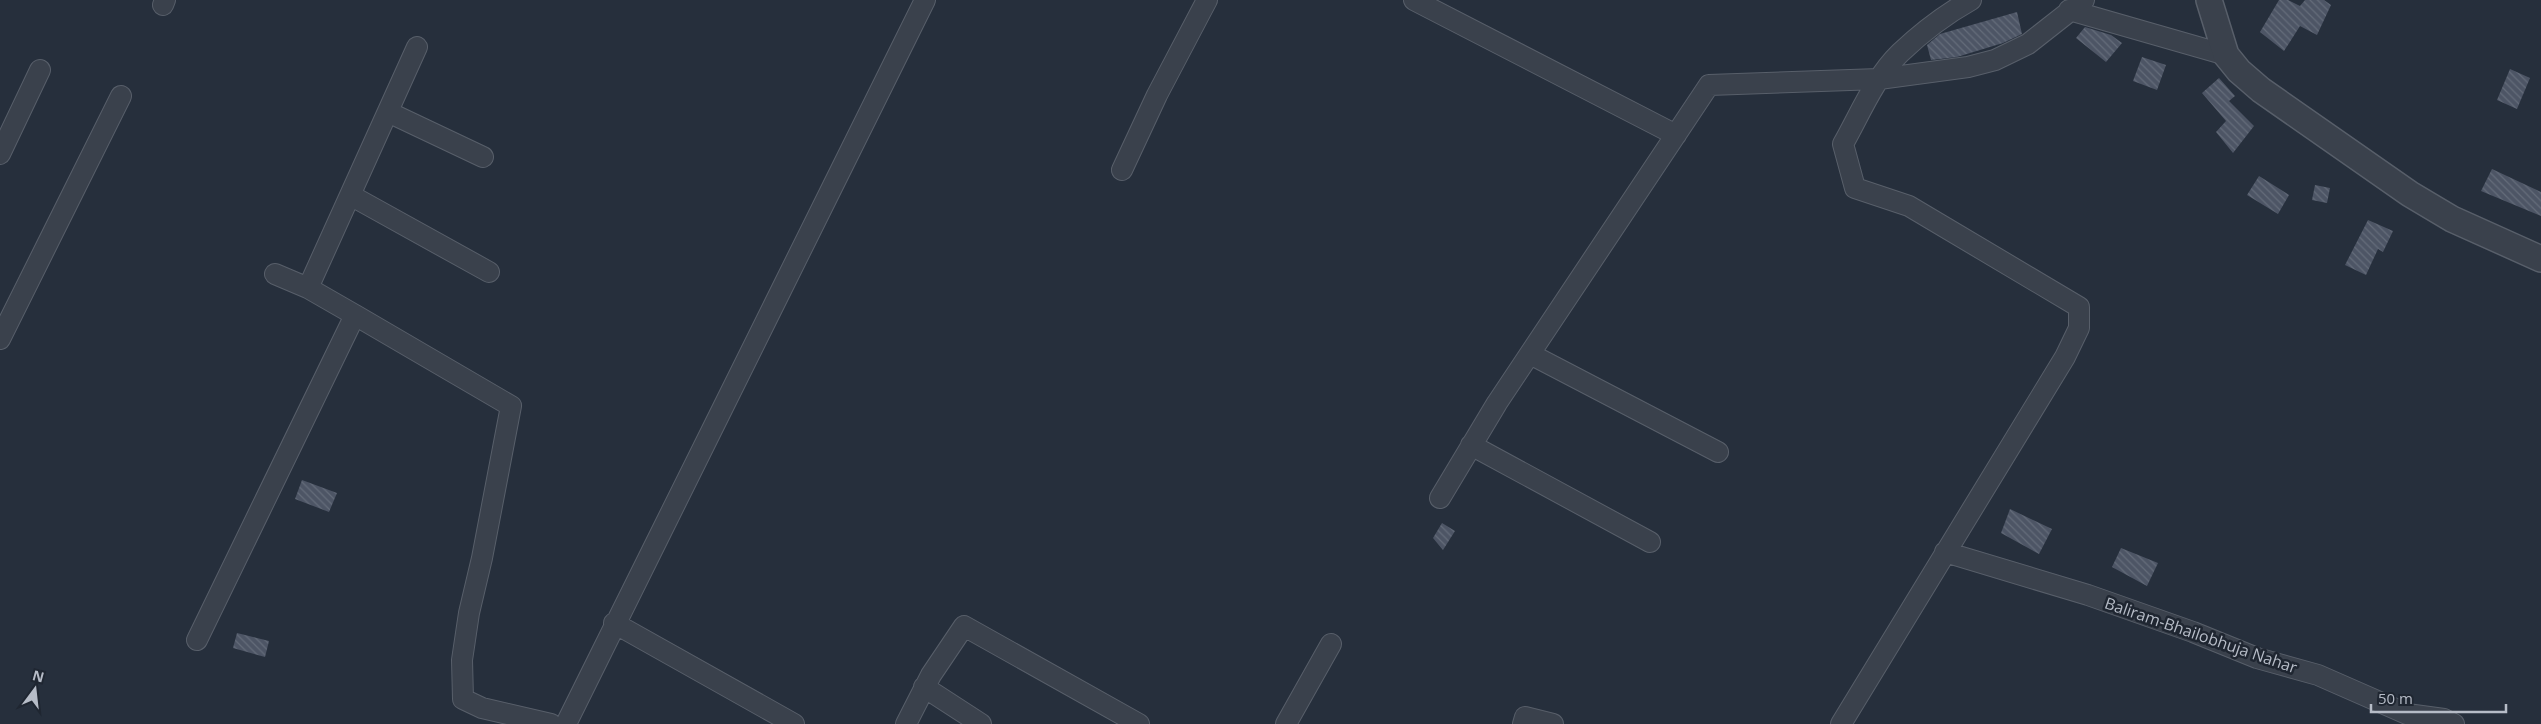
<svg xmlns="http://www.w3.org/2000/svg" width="2541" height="724" font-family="'Open Sans',sans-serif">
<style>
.building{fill:url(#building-back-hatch)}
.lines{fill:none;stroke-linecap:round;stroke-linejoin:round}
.minor-casing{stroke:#585f6a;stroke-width:22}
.tertiary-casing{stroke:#585f6a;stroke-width:28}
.minor{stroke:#3a414c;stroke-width:20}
.tertiary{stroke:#3a414c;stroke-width:25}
.labels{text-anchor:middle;stroke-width:5;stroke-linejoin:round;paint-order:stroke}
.street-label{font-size:16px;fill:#b6bcc7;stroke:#1f2631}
</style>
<defs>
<pattern id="building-back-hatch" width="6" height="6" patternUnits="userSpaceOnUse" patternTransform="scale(1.25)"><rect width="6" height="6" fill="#4d5565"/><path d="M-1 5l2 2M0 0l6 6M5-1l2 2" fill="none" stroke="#646c7a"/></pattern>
</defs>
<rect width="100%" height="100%" fill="#262f3c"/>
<path class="building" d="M 2279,0 L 2288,0 L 2300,6 L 2305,0 L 2324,0 L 2331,5 L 2317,35 L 2300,26 L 2284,51 L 2260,32 Z
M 2017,12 L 2022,34 L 2003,43 L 1957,57 L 1931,60 L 1927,45 L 1940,34 Z
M 2085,27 L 2111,35 L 2122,43 L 2106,62 L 2076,38 Z
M 2142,57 L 2166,65 L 2157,90 L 2133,81 Z
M 2510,69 L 2530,78 L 2517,109 L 2497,100 Z
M 2219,78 L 2235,96 L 2229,101 L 2254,126 L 2233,153 L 2216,132 L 2226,121 L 2202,93 Z
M 2492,169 L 2541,192 L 2541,216 L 2481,191 Z
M 2259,176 L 2289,195 L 2278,214 L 2247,195 Z
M 2315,185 L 2330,188 L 2327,203 L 2312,200 Z
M 2368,220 L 2393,231 L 2383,252 L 2378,249 L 2366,275 L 2345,265 Z
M 302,480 L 337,493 L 329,512 L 295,499 Z
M 2010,509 L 2052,529 L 2039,554 L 2001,533 Z
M 1442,523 L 1455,531 L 1443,550 L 1433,538 Z
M 2121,548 L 2158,563 L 2147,586 L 2112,567 Z
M 237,633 L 269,641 L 265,657 L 233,648 Z"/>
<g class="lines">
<defs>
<path id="minor" d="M 1414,0 L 1676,135
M 163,5 L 165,0
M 2069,10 L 2226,55
M 388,112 L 483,157
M 0,154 L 40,70
M 1122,170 L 1157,95 L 1207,0
M 350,195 L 489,272
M 275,274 L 308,288 L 355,315
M 308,288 L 417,47
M 0,339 L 121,96
M 1530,354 L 1718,452
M 1471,445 L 1650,542
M 1440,498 L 1497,403 L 1709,85 L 1879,79 L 1968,67 L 1995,60 L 2028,44 L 2084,0
M 1945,552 L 2088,595 L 2193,632 L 2257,658 L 2318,675 L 2407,714 L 2444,719 L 2454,724
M 614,623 L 794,724
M 197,640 L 355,315 L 511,406 L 482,558 L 469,613 L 462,660 L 463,699 L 482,708 L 551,724
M 924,687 L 981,724
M 566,724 L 925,0
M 906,724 L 931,675 L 964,626 L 1139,724
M 1286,724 L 1331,644
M 1523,724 L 1525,717 L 1553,724
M 1841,724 L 2065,357 L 2079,328 L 2079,307 L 1909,206 L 1855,188 L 1843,144 C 1860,114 1875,77 1900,53 C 1921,33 1946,14 1971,0"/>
<path id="tertiary" d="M 2209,0 L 2226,55 L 2239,71 L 2261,90 L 2410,194 L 2452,219 L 2541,259"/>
</defs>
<use href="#minor" class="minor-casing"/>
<use href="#tertiary" class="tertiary-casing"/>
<use href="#minor" class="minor"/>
<use href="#tertiary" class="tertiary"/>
</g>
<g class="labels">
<g class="street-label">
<text transform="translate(2201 635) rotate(19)" y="6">Baliram-Bhailobhuja Nahar</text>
</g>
</g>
<g transform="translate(35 689) rotate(15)" stroke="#1f2631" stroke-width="4" paint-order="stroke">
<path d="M0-4L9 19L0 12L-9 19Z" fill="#b6bcc7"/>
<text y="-8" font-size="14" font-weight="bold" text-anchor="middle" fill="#b6bcc7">N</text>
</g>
<path d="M2371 704v8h135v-8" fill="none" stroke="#b6bcc7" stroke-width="2.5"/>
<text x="2378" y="704" font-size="15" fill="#b6bcc7" stroke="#1f2631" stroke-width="4" paint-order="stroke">50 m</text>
</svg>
